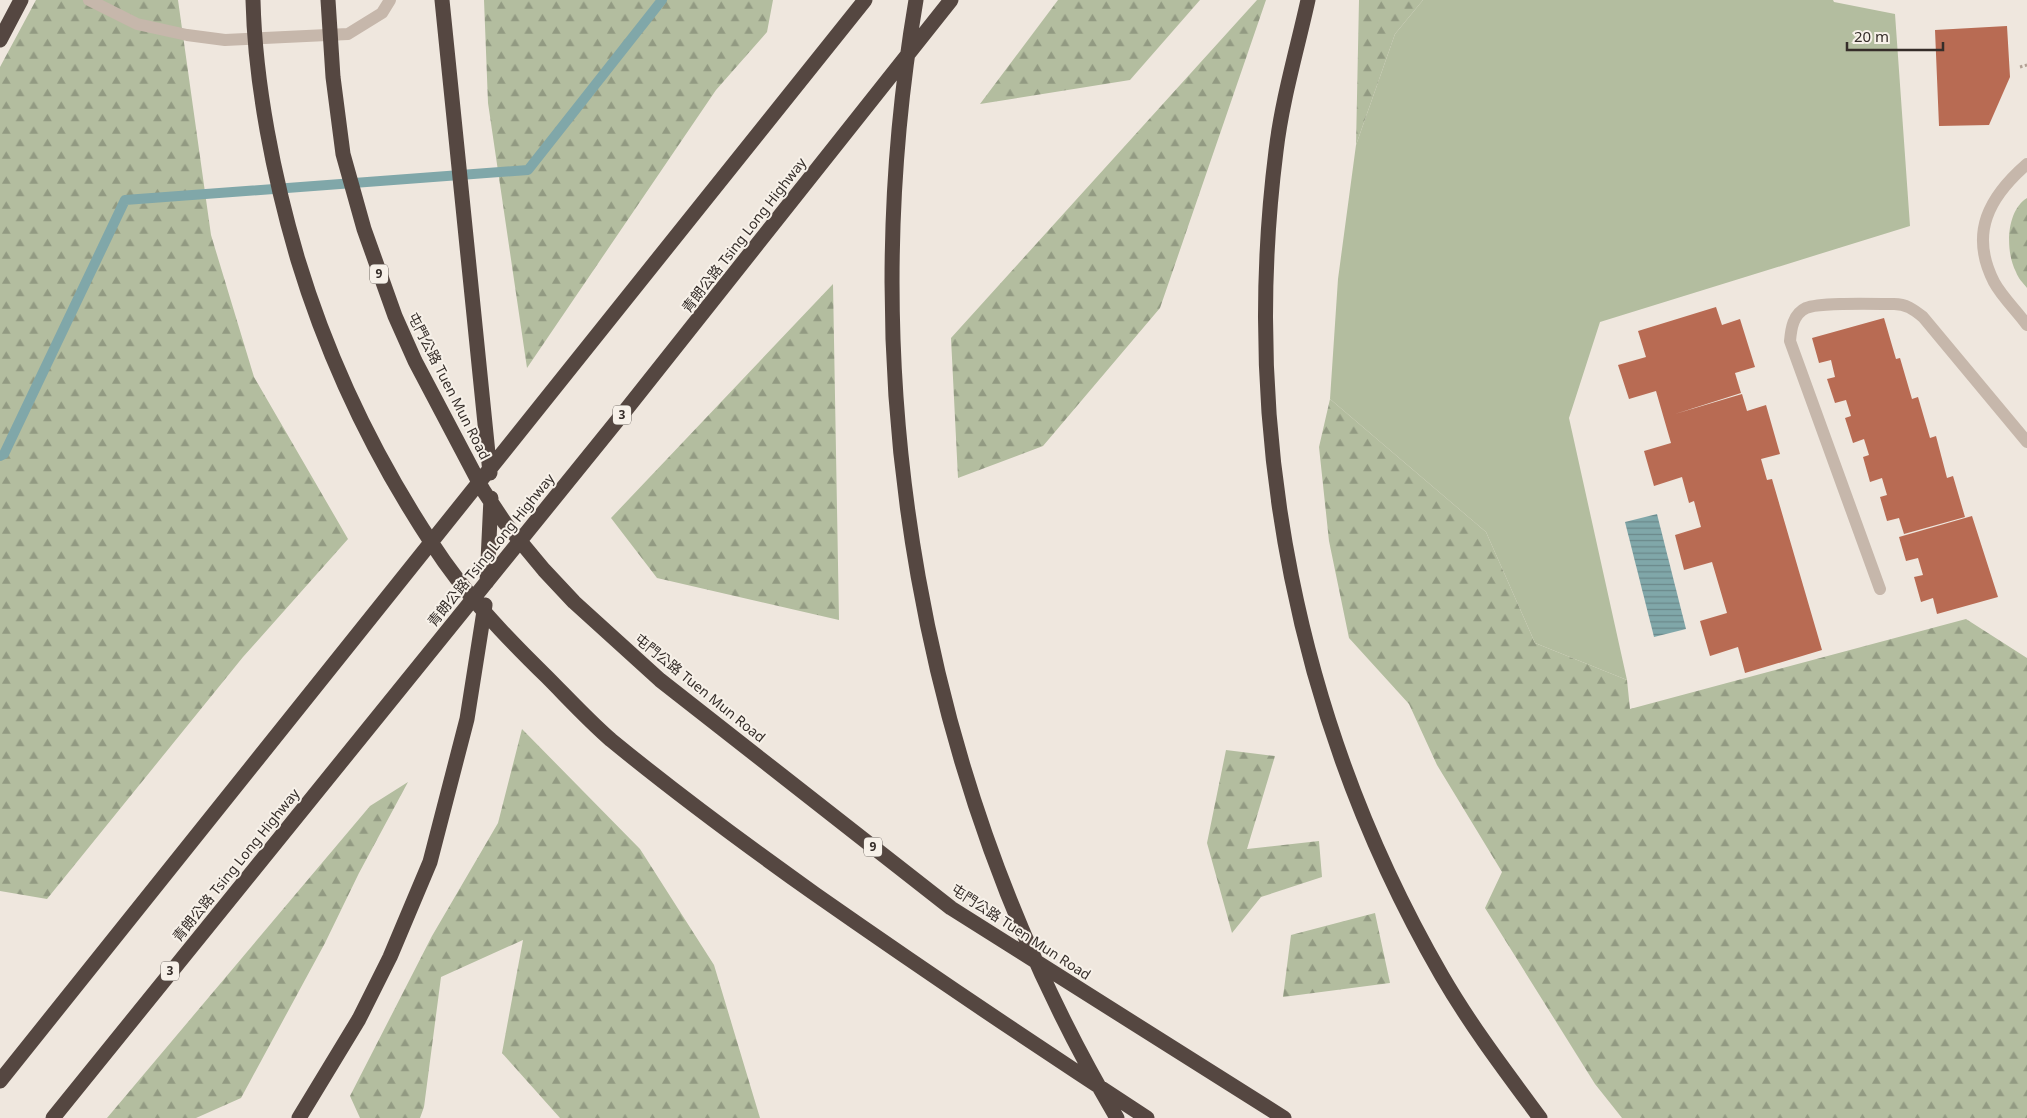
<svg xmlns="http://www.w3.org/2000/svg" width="2027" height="1118" font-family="'Noto Sans','Noto Sans TC',sans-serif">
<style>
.grass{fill:#b3bd9f}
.forest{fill:url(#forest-firs)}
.water{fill:url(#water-rules)}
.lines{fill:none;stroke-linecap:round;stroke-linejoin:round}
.stream{stroke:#80a7a9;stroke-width:10}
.building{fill:#b86b53}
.path{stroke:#b2a195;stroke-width:3;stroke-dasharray:2.5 2.5;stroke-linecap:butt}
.minor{stroke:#c6b7ab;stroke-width:12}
.highway{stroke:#554741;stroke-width:15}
.labels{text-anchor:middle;stroke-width:4;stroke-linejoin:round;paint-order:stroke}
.shield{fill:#f7f1e9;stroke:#6f6863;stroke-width:1}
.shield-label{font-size:12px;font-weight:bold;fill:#352d29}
.street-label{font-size:14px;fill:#352d29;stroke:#f7f1e9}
</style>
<defs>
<pattern id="forest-firs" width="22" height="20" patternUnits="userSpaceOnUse" patternTransform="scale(1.25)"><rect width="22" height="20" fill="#b3bd9f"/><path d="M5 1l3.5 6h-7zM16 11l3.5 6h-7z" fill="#929a82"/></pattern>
<pattern id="water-rules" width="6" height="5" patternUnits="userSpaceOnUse" patternTransform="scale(1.25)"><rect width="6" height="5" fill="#80a7a9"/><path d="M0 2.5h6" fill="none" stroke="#6a888a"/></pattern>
</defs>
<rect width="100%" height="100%" fill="#efe7de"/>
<path class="grass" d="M 1423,0 L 1833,0 L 1834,2 L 1895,14 L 1910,226 L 1600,322 L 1569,418 L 1627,680 L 1535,643 L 1486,532 L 1330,399 L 1338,279 L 1356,145 L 1395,34 Z"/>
<path class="forest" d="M 36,0 L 178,0 L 211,235 L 254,377 L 348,539 L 243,657 L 47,899 L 0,891 L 0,67 Z
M 484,0 L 773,0 L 767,32 L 716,90 L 527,368 L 488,103 Z
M 1058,0 L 1200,0 L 1130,80 L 980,104 Z
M 1257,0 L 1266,0 L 1160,308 L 1043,446 L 958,478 L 951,338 Z
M 1359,0 L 1423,0 L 1395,34 L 1356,145 Z
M 2027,198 L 2027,288 C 2023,283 2018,278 2016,272 C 2005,251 2006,211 2027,198 Z
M 833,284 L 839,620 L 657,578 L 611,518 Z
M 1330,399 L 1486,532 L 1535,643 L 1627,680 L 1630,709 L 1966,619 L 2027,658 L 2027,1118 L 1622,1118 L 1595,1084 L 1485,908 L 1502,872 L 1437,765 L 1409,704 L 1349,638 L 1329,541 L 1319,447 Z
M 522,729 L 640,849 L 714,965 L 760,1118 L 560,1118 L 502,1053 L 523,940 L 441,977 L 424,1107 L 420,1118 L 360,1118 L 350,1096 L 432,936 L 498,823 Z
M 1226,750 L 1275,756 L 1247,849 L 1319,841 L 1322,877 L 1261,897 L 1232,933 L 1207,843 Z
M 408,782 L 359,873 L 325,943 L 241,1098 L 196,1118 L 107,1118 L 370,806 Z
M 1375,913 L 1390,983 L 1283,997 L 1291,935 Z"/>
<path class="water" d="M 1657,514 L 1686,629 L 1654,637 L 1625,522 Z"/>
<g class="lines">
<path class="stream" d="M 0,456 L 4,454 L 125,200 L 528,170 L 662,0"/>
</g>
<path class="building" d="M 2007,26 L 2010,77 L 1989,125 L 1939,126 L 1935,30 Z
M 1716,307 L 1722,325 L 1740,319 L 1755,367 L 1735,373 L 1741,393 L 1675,414 L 1742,394 L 1747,411 L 1766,405 L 1780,454 L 1761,459 L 1767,480 L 1772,479 L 1822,650 L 1745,673 L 1738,647 L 1710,656 L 1700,621 L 1727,613 L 1712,562 L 1684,570 L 1675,535 L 1701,527 L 1694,501 L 1689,503 L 1682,477 L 1654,486 L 1644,451 L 1671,443 L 1656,391 L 1629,399 L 1618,365 L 1646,357 L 1638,331 Z
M 1884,318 L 1896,359 L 1900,358 L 1912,399 L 1918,397 L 1930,438 L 1936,436 L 1947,478 L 1953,476 L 1965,517 L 1904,534 L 1899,518 L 1887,521 L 1880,497 L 1887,495 L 1882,478 L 1870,482 L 1863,457 L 1869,455 L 1864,439 L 1853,443 L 1845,418 L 1851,416 L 1846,400 L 1835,403 L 1827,379 L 1835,377 L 1831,360 L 1819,363 L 1812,338 Z
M 1972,516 L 1998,597 L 1937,614 L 1933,598 L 1921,602 L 1914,577 L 1923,575 L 1918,558 L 1906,561 L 1899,537 Z"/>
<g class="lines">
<path class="path" d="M 2020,67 L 2027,65"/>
<path class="minor" d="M 89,0 L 137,24 L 187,35 L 225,40 L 348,34 L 382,13 L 390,0
M 2027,164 C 1989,197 1969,233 1994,282 C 2002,297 2017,311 2027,325
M 1880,589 L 1790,341 C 1791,329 1793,314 1806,308 C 1820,302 1876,304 1894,304 C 1906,304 1913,309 1923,317 L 2027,442"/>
<path class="highway" d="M 253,0 C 255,84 274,179 298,260 C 329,362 374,456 433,545 C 464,593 505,636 546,676 C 567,697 588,720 611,740 C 677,794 746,845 815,894 C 925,971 1035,1045 1147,1118
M 328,0 L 333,77 L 343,154 L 364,229 L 395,316 L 415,361 L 483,490 L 505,523 L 544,570 L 574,602 L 660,680 L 951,908 L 1284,1118
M 442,0 L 490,473
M 916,0 C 851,382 920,784 1117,1118
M 1308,0 C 1297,50 1282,100 1276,151 C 1240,436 1298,727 1442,976 C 1471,1026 1506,1072 1540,1118
M 0,40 L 21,0
M 487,582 L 491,498
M 0,1081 L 865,0
M 53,1118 L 625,411 L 951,0
M 299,1118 L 359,1019 L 390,957 L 430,862 L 467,719 L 485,605"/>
</g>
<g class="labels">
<g class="shield">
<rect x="370" y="264.5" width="18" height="19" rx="4"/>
<rect x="613" y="405.5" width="18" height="19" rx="4"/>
<rect x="864" y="837.5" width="18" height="19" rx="4"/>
<rect x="161" y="961.5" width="18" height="19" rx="4"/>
</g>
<g class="shield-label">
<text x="379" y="278">9</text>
<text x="622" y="419">3</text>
<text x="873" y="851">9</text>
<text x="170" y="975">3</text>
</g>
<g class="street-label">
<text transform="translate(744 235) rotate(-52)" y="5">青朗公路 Tsing Long Highway</text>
<text transform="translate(449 386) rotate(63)" y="5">屯門公路 Tuen Mun Road</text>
<text transform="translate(491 550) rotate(-51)" y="5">青朗公路 Tsing Long Highway</text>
<text transform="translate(700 688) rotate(39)" y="5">屯門公路 Tuen Mun Road</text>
<text transform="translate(236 865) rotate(-51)" y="5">青朗公路 Tsing Long Highway</text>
<text transform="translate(1021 932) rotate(33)" y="5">屯門公路 Tuen Mun Road</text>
</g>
</g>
<path d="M1847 42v8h96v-8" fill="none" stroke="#352d29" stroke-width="2.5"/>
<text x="1854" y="42" font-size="15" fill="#352d29" stroke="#f7f1e9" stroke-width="4" paint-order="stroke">20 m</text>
</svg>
